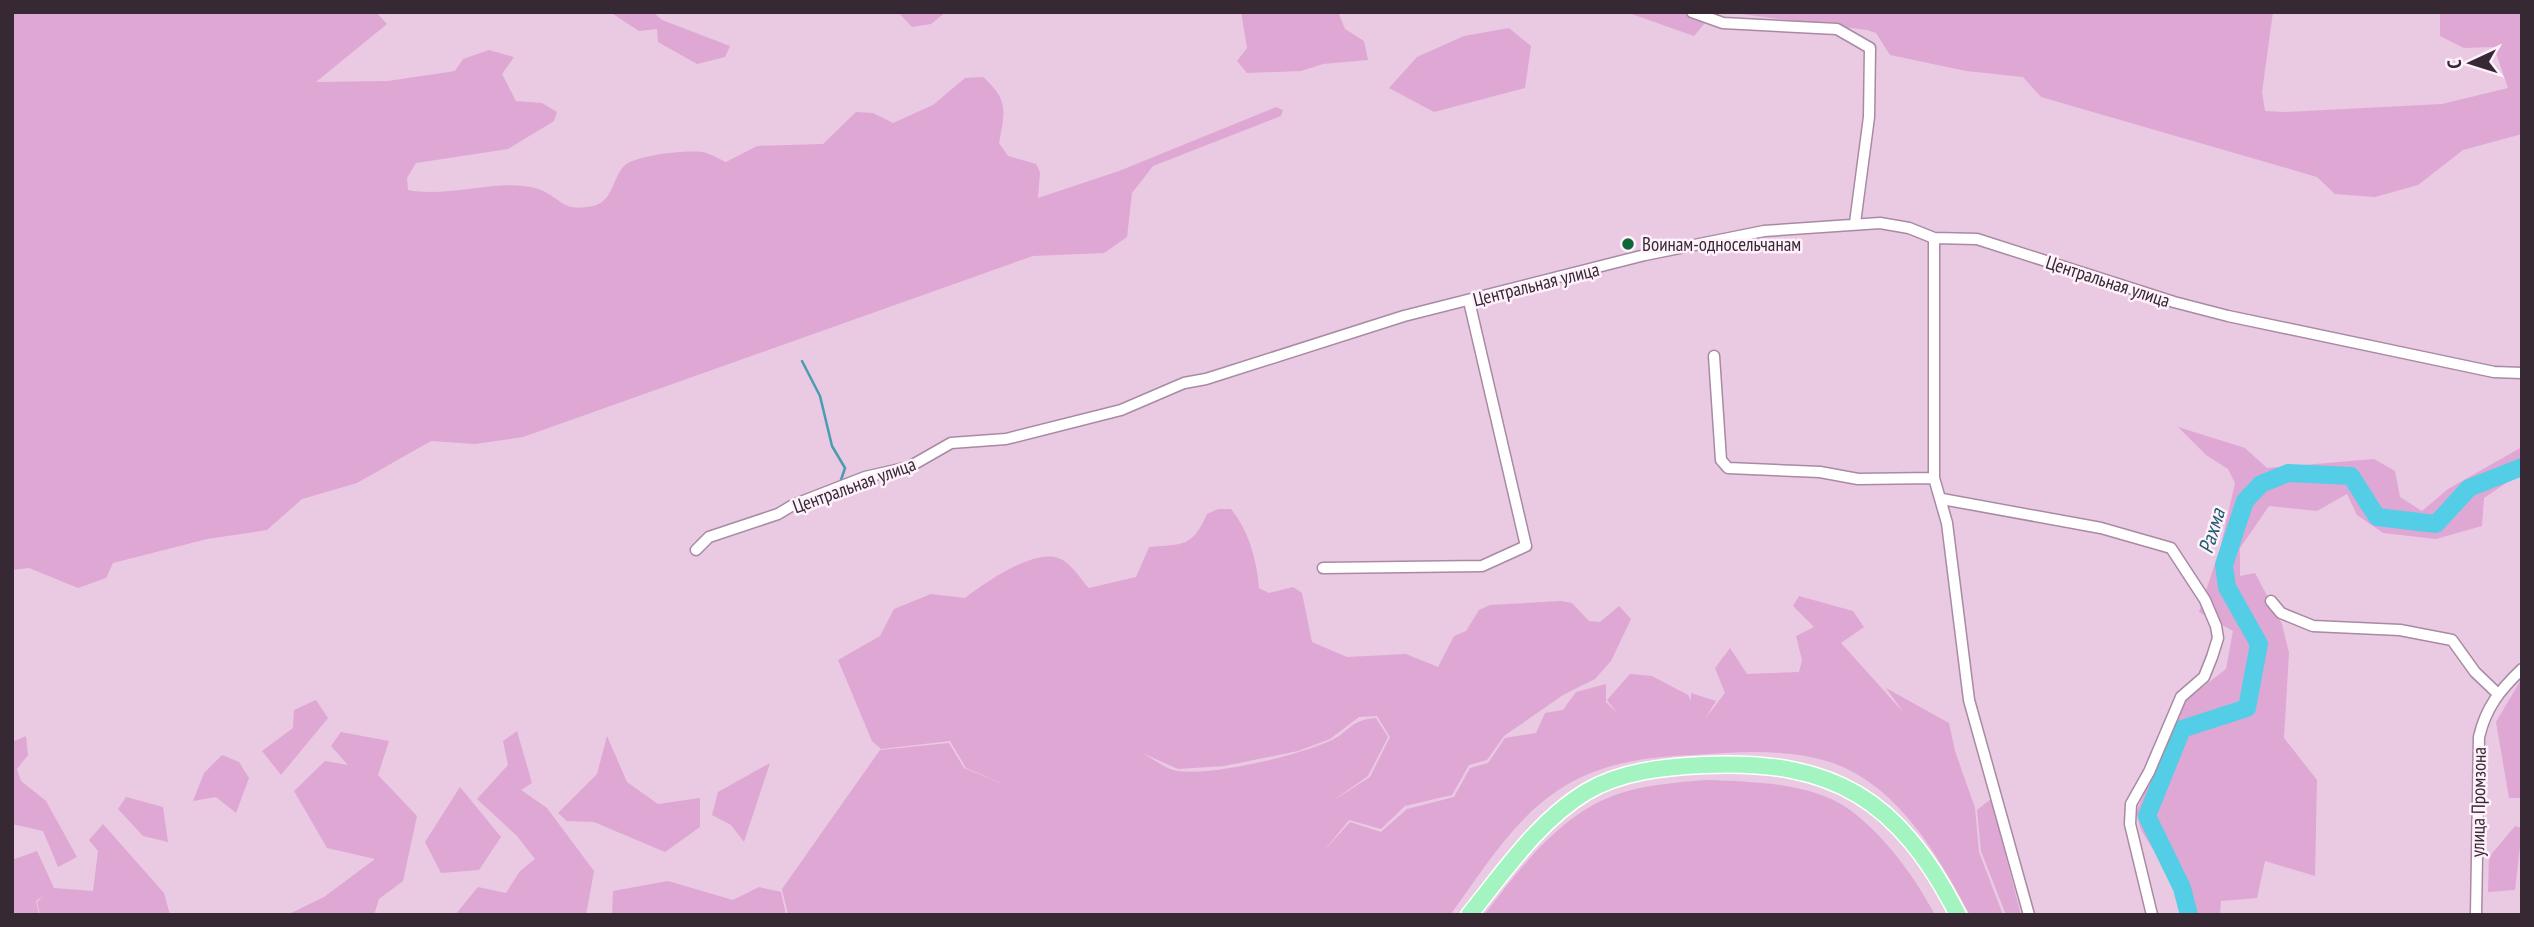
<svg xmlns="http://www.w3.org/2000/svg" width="2534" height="927" font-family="'PT Sans Narrow',sans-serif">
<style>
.green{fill:#dfa7d4;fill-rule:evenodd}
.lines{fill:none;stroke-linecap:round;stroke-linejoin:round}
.stream{stroke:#4a9cb0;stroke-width:2.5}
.river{stroke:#53cee6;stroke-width:18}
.street-casing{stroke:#a98aa3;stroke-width:13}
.primary-casing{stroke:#fff;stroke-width:19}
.street{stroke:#fff;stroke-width:10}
.primary{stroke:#a3f4c1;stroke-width:16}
.poi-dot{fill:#116638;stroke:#fff1fc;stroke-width:2.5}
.labels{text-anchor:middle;stroke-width:5;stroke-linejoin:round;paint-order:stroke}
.poi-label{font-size:19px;fill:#362933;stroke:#fff1fc;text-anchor:start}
.street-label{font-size:19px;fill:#362933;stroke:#fff1fc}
.water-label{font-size:21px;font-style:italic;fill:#1b5e6b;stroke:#fff1fc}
</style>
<rect width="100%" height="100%" fill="#eac9e3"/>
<path class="green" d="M 12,12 L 376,12 L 387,24 L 316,82 L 388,81 L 455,71 L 463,59 L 489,50 L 514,57 L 502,74 L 516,101 L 542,103 L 557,112 L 554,121 L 508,149 L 416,163 L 407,178 L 408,190 C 449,198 499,178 535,188 C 562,196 559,213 593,206 C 613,202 613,177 624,166 C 636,155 685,150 702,152 C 709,153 719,159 726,162 L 757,146 L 823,144 L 856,112 L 873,113 L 893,123 L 933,105 L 965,78 L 983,77 C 1009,100 1005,111 999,143 L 1008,156 L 1036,164 L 1040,172 L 1038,198 L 1119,171 L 1276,107 L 1283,110 L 1281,116 L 1153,166 L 1132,193 L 1127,237 L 1104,253 L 1033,256 L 523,437 L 475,444 L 431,441 L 357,483 L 302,499 L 267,530 L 207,539 L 113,563 L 106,578 L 78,588 L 29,568 L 12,570 Z
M 610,12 L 653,12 L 662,20 L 730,46 L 725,57 L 697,64 L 658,42 L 657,29 L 639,31 Z
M 898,12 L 946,12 L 931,24 L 912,27 Z
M 1241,12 L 1338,12 L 1345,29 L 1364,41 L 1368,60 L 1323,64 L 1301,71 L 1247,73 L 1237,61 L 1247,48 Z
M 1626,12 L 1714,12 L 1694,36 Z
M 1725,12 L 2273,12 L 2262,92 L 2265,111 L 2284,112 L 2442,104 L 2508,88 L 2494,47 L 2464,48 L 2440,36 L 2440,12 L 2522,12 L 2522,134 L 2463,150 L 2418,185 L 2375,197 L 2335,194 L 2317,177 L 2041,97 L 2023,77 L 1966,71 L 1890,55 L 1876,33 L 1867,30 Z
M 1509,28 L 1531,46 L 1525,88 L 1434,112 L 1389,88 L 1417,57 L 1464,36 Z
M 2178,427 L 2245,448 L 2267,468 L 2374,459 L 2395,471 L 2400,497 L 2422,511 L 2448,489 L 2522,447 L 2522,477 L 2512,479 L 2484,498 L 2482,526 L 2436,539 L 2383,533 L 2357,515 L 2347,494 L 2317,511 L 2269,506 L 2240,548 L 2240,576 L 2255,573 L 2282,624 L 2289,653 L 2284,738 L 2317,780 L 2315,876 L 2265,861 L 2257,898 L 2221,901 L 2220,915 L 2181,915 L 2178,889 L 2141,830 L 2136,812 L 2186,700 L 2226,669 L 2233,631 L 2199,612 L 2221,545 L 2235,483 L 2228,469 L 2206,455 Z
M 1218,509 L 1231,509 C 1249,531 1257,561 1259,588 L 1269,593 L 1293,587 L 1302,593 L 1312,642 L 1347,657 L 1406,654 L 1438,667 L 1454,636 L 1466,631 L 1479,610 L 1490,605 L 1561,601 L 1572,603 L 1589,621 L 1600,622 L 1619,606 L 1631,619 L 1611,661 L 1595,679 L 1563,695 L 1504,736 L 1487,760 L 1469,765 L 1452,795 L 1405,806 L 1381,829 L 1349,820 L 1323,852 L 1350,822 L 1381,832 L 1407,809 L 1454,797 L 1470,768 L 1488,763 L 1505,738 L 1536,733 L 1545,713 L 1563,710 L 1576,692 L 1606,684 L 1606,702 L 1617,713 L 1607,700 L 1630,674 L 1652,676 L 1688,695 L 1691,701 L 1691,693 L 1716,701 L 1705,719 L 1725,693 L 1715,668 L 1730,648 L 1747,674 L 1799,672 L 1802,660 L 1796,636 L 1814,627 L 1793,606 L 1799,596 L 1853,611 L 1864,627 L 1841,643 L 1904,713 L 1886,688 L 1949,723 L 1955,751 L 1975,808 L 1979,852 L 2003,915 L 1970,915 C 1938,855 1898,785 1830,762 C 1786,748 1738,752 1693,755 C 1645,757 1598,763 1557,791 C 1513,820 1481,873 1450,915 L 788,915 L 782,889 L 880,750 L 949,743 L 964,768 L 1015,789 L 966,768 L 950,741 L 881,749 L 872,741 L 838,660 L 880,636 L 894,609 L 931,594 L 965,598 C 984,583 1033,549 1058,558 C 1071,562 1080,579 1089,588 L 1136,577 L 1149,547 C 1183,544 1192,548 1207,514 ZM 1377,716 L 1390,737 L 1370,777 L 1331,802 L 1368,776 L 1388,737 L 1376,718 C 1349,720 1350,732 1330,741 C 1296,756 1213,776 1177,771 C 1165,769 1151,757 1140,752 L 1178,769 L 1224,766 L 1298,751 L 1330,739 L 1359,717 Z
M 2522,678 L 2522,798 L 2509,798 L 2496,722 Z
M 316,700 L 328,718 L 281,775 L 262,751 L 293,728 L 294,710 Z
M 517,731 L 532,783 L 521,790 L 547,808 L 594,871 L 586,915 L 455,915 L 478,887 L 506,893 L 520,871 L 535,859 L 517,836 L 477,799 L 508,765 L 503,741 Z
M 341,732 L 389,741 L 378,775 L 417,816 L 403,881 L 379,899 L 374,915 L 287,915 L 324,897 L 375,859 L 327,848 L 294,791 L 325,761 L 348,765 L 331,746 Z
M 26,736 L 28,755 L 17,769 L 21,781 L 46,801 L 77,857 L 58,867 L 43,831 L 12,824 L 12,742 Z
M 607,736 L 627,782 L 658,804 L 700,798 L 700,827 L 665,852 L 594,822 L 567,821 L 558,813 L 597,774 Z
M 222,755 L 239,762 L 249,778 L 236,813 L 216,797 L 193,801 L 204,773 Z
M 770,763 L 744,842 L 731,825 L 712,815 L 718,792 Z
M 1707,780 C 1753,782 1811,782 1850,810 C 1885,836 1915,877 1935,915 L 1484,915 C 1522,866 1565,807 1628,791 C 1654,784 1681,782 1707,780 Z
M 460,787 L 501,837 L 479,870 L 441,873 L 425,842 Z
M 126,797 L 163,807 L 168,842 L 143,836 L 118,809 Z
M 1991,799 L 2021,915 L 2006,915 L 1981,851 L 1977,810 Z
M 103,824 L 164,893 L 170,915 L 40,915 L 37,902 L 43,896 L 36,901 L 39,915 L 12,915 L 12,860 L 37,851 L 54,888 L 93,891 L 98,851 L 89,840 Z
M 2515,826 L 2522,828 L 2515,890 L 2488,892 L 2489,857 Z
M 668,881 L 733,900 L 759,887 L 781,892 L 786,915 L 612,915 L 613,891 Z"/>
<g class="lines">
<path class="stream" d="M 802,361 L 820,396 L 832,446 L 845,468 L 840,483"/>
<path class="river" d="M 2189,915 L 2182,888 L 2147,816 L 2182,729 L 2247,708 L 2259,644 L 2227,587 L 2224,565 L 2245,501 L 2261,484 L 2288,473 L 2351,476 L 2377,517 L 2436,524 L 2469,488 L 2522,467"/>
<defs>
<path id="street" d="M 1692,12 L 1723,23 L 1837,29 L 1870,48 L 1869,117 L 1855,223
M 1934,238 L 1934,478 L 1947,523 L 1969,700 L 2029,915
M 1714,356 L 1721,460 L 1728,468 L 1820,472 L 1858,479 L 1934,478
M 1942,499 L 2101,528 L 2171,548 L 2205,600 L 2216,626 L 2218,638 L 2212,657 L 2204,677 L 2181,697 L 2149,772 L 2131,804 L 2130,824 L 2152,915
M 696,550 L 709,537 L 778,514 L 793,505 L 865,477 L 909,467 L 951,443 L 1006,439 L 1121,410 L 1184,383 L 1206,379 L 1404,316 L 1645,255 L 1764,231 L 1880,223 L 1909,228 L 1934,238 L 1977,239 L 2174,302 L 2228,316 L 2494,372 L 2522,373
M 1323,568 L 1482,566 L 1526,546 L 1469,301
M 2271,601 L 2281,613 L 2313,626 L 2400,630 L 2452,640 L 2475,672 L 2497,693
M 2476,915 L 2479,737 C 2486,707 2500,690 2522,669"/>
<path id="primary" d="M 1469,915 C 1504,872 1538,821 1586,792 C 1621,771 1664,767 1704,765 C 1833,759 1899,799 1958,915"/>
</defs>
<use href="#street" class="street-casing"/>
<use href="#primary" class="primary-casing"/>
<use href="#street" class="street"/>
<use href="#primary" class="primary"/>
</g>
<circle class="poi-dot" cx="1628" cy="244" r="7"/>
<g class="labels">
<g class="poi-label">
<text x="1642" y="251">Воинам-односельчанам</text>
</g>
<g class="street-label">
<text transform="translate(2108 281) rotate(18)" y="7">Центральная улица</text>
<text transform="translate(1536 284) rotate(-14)" y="7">Центральная улица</text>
<text transform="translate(854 485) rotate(-20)" y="7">Центральная улица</text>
<text transform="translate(2478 802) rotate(-89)" y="7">улица Промзона</text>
</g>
<g class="water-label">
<text transform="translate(2212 531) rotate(-73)" y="7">Рахма</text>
</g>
</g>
<rect width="2534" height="927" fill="none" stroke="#362933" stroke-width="28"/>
<g transform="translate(2471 63) rotate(266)" stroke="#fff1fc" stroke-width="5" paint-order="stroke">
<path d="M0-5L12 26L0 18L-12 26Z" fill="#362933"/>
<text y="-10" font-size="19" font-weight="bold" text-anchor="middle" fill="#362933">С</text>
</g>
</svg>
